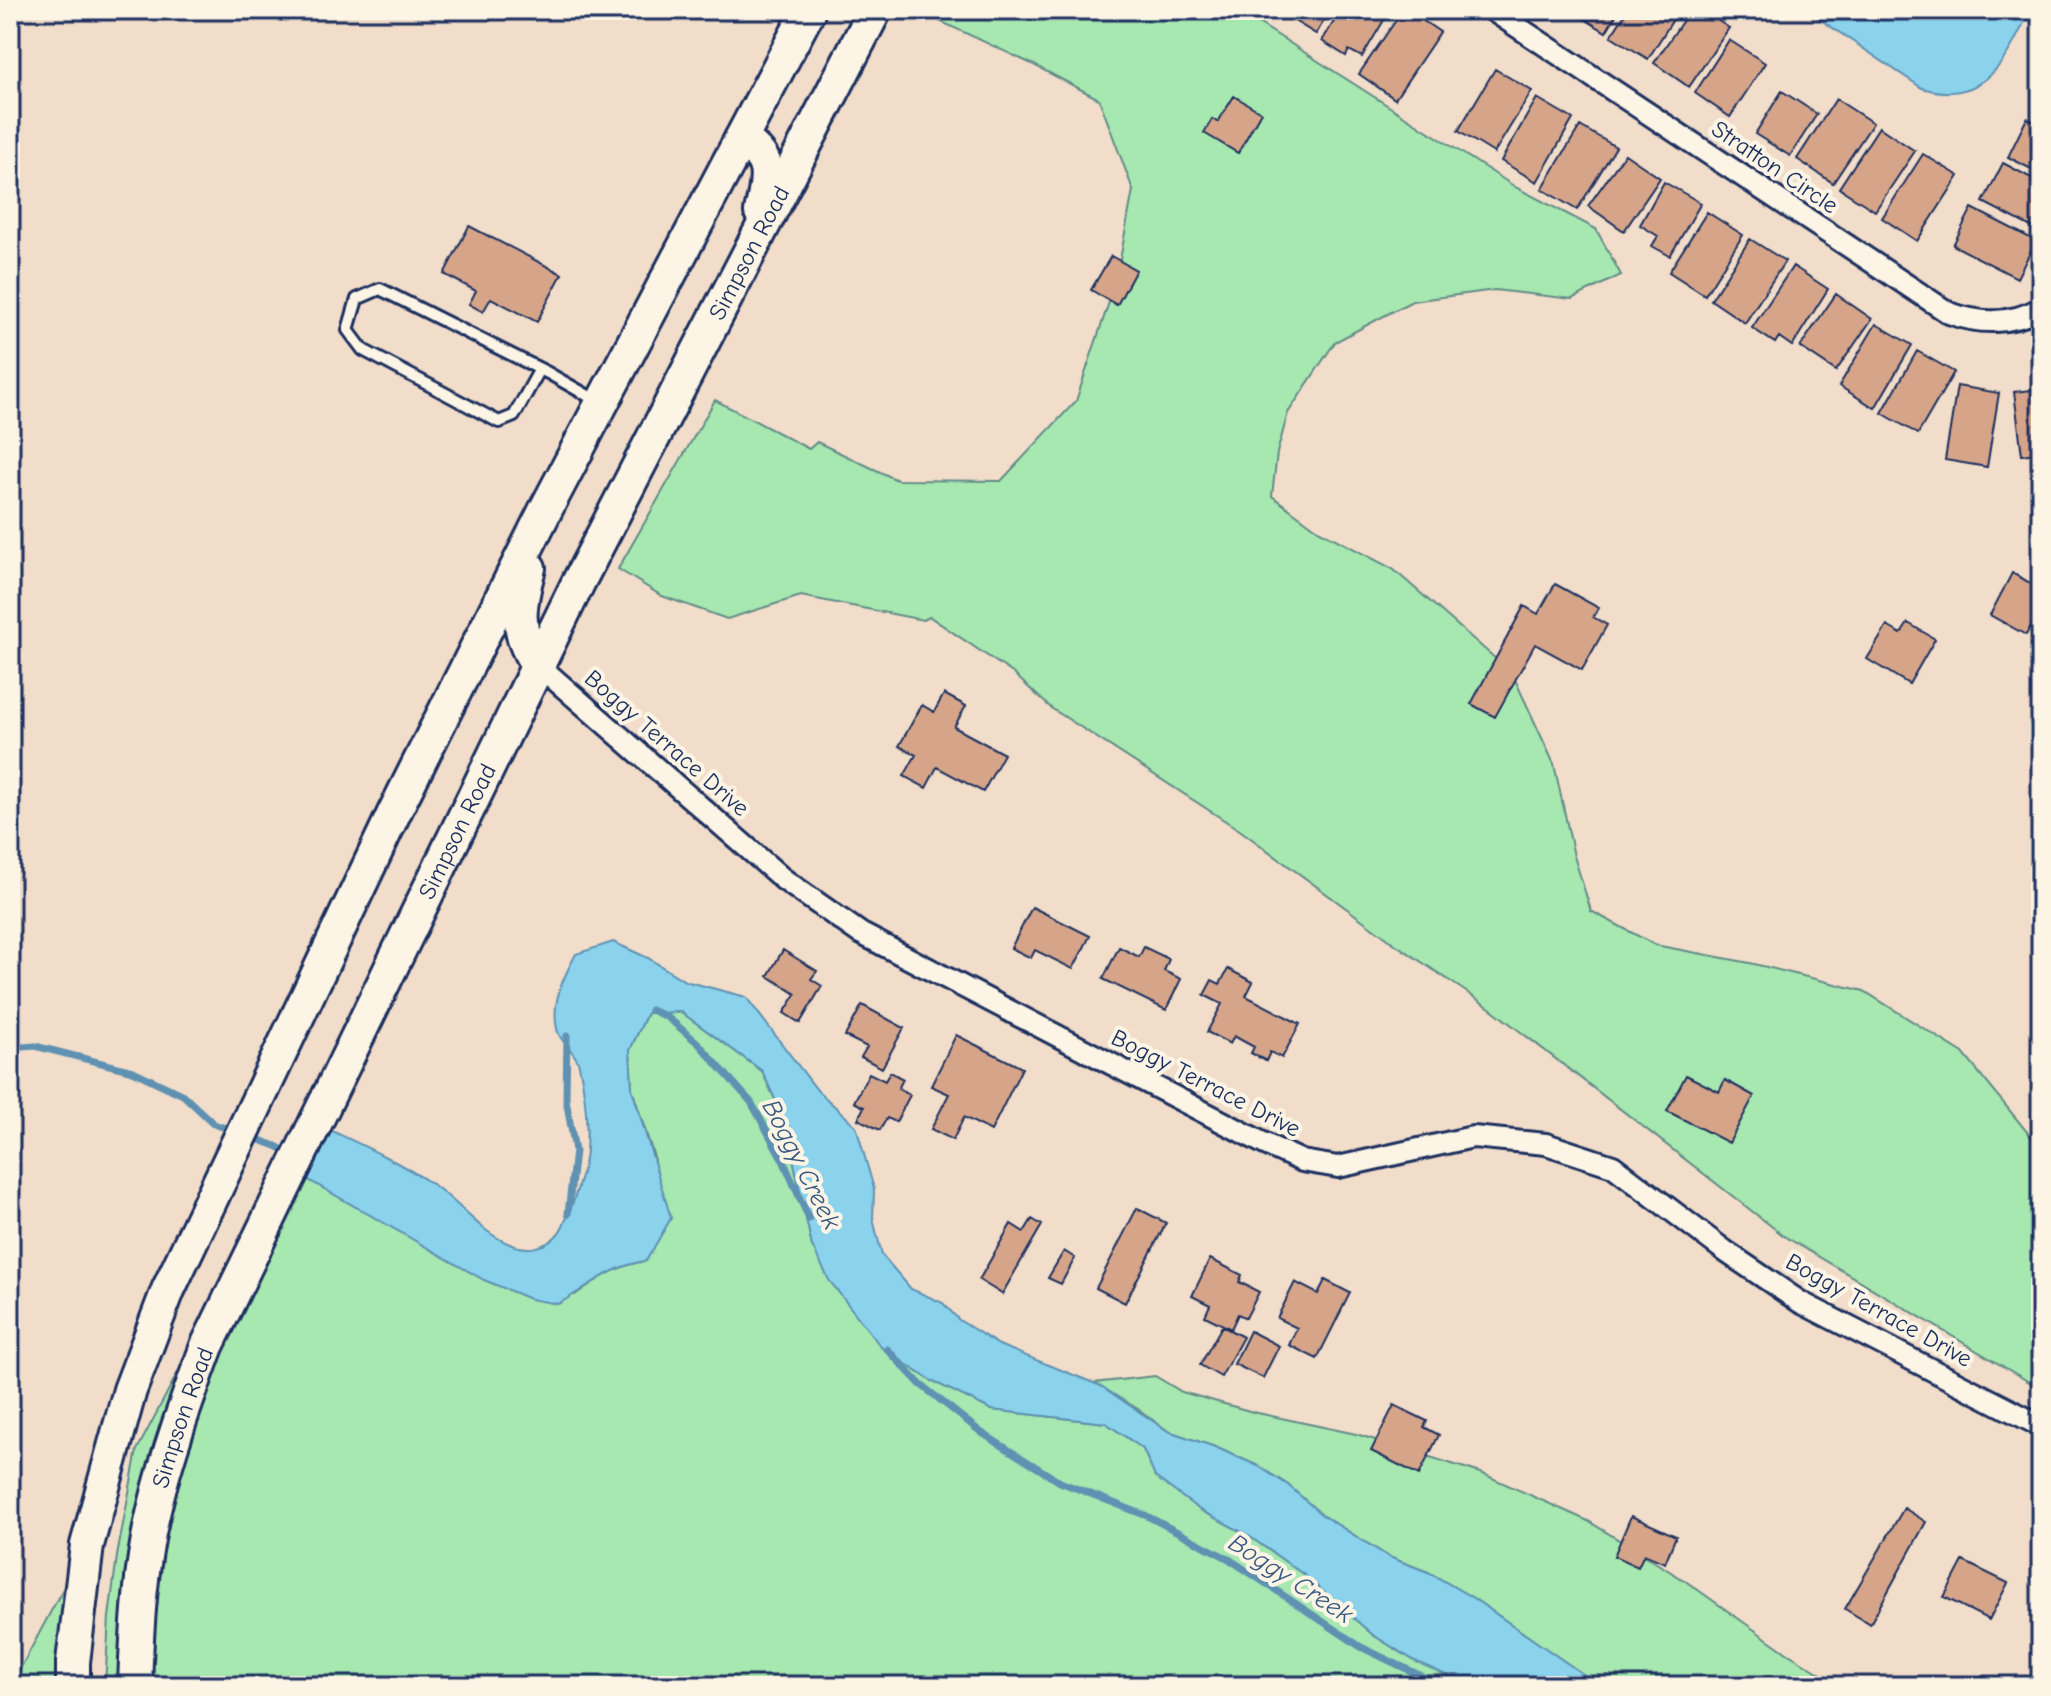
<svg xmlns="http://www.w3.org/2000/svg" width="2051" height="1696" font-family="'Comic Neue',sans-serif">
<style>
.green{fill:#a7e7b0;stroke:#618b87;stroke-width:2}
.water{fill:#8bd3ec;stroke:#5e91b3;stroke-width:2}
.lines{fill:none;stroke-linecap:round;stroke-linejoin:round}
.stream{stroke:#5e91b3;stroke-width:7}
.building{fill:#d6a589;stroke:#1b2f5e;stroke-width:2}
.lane-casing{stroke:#1b2f5e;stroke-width:16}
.street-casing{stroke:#1b2f5e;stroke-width:26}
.primary-casing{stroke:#1b2f5e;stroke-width:38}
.lane{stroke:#fcf5e5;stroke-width:10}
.street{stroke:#fcf5e5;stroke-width:20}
.primary{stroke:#fcf5e5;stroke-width:32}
.labels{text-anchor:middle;stroke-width:8;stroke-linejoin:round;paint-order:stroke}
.street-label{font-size:24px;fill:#1b2f5e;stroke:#fcf5e5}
.water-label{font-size:26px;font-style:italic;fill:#375882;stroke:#fcf5e5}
</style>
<rect width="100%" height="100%" fill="#f1ddc9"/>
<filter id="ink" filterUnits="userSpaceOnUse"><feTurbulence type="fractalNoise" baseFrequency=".0125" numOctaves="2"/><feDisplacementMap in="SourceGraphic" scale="16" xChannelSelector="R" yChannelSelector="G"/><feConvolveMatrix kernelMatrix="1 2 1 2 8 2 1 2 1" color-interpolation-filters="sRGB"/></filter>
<g filter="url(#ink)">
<path class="green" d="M 916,10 L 1238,10 L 1517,188 L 1596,229 L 1621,275 L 1572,299 L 1495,290 L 1412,301 L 1335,342 L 1288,413 L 1277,453 L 1272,496 L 1318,530 L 1393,569 L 1512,673 L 1554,764 L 1574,856 L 1591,911 L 1655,945 L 1750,963 L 1864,991 L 1963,1053 L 2041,1149 L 2041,1389 L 1784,1236 L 1490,1008 L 1395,944 L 1241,831 L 1051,708 L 1014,674 L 930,617 L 923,620 L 801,596 L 727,619 L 662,596 L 618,569 L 715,400 L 809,449 L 817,442 L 897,480 L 1001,481 L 1076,401 L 1116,281 L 1133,190 L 1099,99 L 1034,65 Z
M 681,1012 L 762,1071 L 785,1121 L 812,1246 L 882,1348 L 930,1380 L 992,1410 L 1106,1423 L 1143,1449 L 1156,1477 L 1200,1510 L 1246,1534 L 1303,1574 L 1373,1635 L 1415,1661 L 1470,1686 L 105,1686 L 109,1617 L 117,1556 L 137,1450 L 286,1167 L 334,1193 L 575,1295 C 598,1278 618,1265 646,1261 L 654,1157 L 632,1089 L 630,1050 L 647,1013 Z
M 1155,1376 L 1182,1392 L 1253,1412 L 1356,1434 L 1481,1473 L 1588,1521 L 1684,1580 L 1787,1653 L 1841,1686 L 1600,1686 L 1473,1598 L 1428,1572 L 1389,1557 L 1322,1515 L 1288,1485 L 1258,1466 L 1215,1447 L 1168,1431 L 1138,1409 L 1094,1383 Z
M 96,1527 L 80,1686 L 11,1686 Z"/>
<path class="water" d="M 1806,10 L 2030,10 C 2007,59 1985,107 1922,88 Z
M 613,942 L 648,958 L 685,981 L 746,997 L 817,1090 L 856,1126 L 874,1189 L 873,1219 L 882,1255 L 911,1289 L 943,1303 L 959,1320 L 999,1345 L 1101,1386 L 1168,1431 L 1215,1447 L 1258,1466 L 1288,1485 L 1322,1515 L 1389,1557 L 1428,1572 L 1473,1598 L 1600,1686 L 1470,1686 L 1415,1661 L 1373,1635 L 1303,1574 L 1246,1534 L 1200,1510 L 1155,1477 L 1143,1449 L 1106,1423 L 992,1410 L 930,1380 L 882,1348 L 829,1280 L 812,1246 L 785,1121 L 762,1071 L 681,1012 L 647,1013 L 630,1050 L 632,1089 L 671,1218 L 646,1261 C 610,1266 589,1287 558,1304 L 530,1299 L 484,1280 L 286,1167 L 311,1121 C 353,1141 397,1160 435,1186 C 462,1205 480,1233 512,1245 C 527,1251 546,1248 557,1235 C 569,1221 585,1169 586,1150 C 588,1121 585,1092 579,1065 C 576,1051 559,1042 557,1029 C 551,1002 564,976 576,954 Z"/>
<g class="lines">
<path class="stream" d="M 651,1010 L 667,1017 L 698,1043 L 751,1102 L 783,1160 L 809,1219
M 567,1036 L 566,1099 L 575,1151 L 568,1214
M 10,1048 L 35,1046 L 133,1071 L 183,1095 L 214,1124 L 234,1131
M 249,1136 L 276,1146 L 293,1155
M 887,1349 L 920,1384 L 982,1433 L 1060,1482 L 1147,1516 L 1229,1559 L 1361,1647 L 1442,1686"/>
</g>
<path class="building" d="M 1283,10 L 1330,10 L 1316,34 L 1281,13 Z
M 1341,10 L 1390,10 L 1362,57 L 1349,50 L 1346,56 L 1322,41 Z
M 1403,10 L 1407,10 L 1440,32 L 1395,99 L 1359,74 Z
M 1570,10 L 1619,10 L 1606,32 Z
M 1628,10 L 1679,10 L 1648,59 L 1611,36 Z
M 1690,10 L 1702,10 L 1729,28 L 1689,87 L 1654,63 Z
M 1729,40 L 1765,63 L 1730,117 L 1695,93 Z
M 1495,69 L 1532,91 L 1494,153 L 1458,131 Z
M 1782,91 L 1817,114 L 1790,156 L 1755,134 Z
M 1234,96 L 1261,112 L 1238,153 L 1204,133 L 1212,119 L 1218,122 Z
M 1537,98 L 1573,119 L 1537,182 L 1501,161 Z
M 1836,99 L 1873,123 L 1833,183 L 1797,159 Z
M 2027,118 L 2041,125 L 2041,174 L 2008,157 Z
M 1580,126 L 1616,147 L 1577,210 L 1542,189 Z
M 1879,127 L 1915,151 L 1875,211 L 1839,188 Z
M 1625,154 L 1660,178 L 1624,231 L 1588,206 Z
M 1923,154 L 1959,176 L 1917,241 L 1882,218 Z
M 2003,163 L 2041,183 L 2041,232 L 1983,202 Z
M 1664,182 L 1701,203 L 1670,256 L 1652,246 L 1658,236 L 1640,225 Z
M 1972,208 L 2036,241 L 2017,278 L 1953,245 Z
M 1707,212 L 1743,235 L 1705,295 L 1669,272 Z
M 469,226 L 562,274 L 537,322 L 491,298 L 483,312 L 469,304 L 476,291 L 444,274 Z
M 1750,239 L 1785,261 L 1745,323 L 1711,300 Z
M 1111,256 L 1136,270 L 1117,305 L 1091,290 Z
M 1793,266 L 1828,289 L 1792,346 L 1779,337 L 1775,343 L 1752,328 Z
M 1836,294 L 1872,319 L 1836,371 L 1800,347 Z
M 1876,324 L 1912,345 L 1875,408 L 1839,386 Z
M 1917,351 L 1954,372 L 1918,434 L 1882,413 Z
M 1957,386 L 1999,393 L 1987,467 L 1945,460 Z
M 2041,389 L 2041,452 L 2022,455 L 2014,392 Z
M 2012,573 L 2041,589 L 2041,608 L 2026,635 L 1990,615 Z
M 1555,584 L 1599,608 L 1593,617 L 1607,625 L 1582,670 L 1535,644 L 1495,717 L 1471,704 L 1524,606 L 1538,614 Z
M 1908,623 L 1935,639 L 1909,684 L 1867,659 L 1887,626 L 1901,634 Z
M 944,694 L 966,706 L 954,727 L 1004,754 L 983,792 L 937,767 L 926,788 L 904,776 L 916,755 L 899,746 L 922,705 L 934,712 Z
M 1032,907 L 1090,936 L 1073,969 L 1035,950 L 1031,958 L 1011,948 Z
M 1119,947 L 1139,957 L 1144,947 L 1169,959 L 1164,971 L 1181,979 L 1166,1010 L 1103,979 Z
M 783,950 L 817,971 L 811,979 L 822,986 L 800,1023 L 784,1013 L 796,994 L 768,976 Z
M 1228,969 L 1253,982 L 1246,996 L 1300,1024 L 1282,1058 L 1270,1052 L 1266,1061 L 1251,1053 L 1254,1047 L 1234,1036 L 1230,1044 L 1207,1032 L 1222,1004 L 1204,995 L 1212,980 L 1220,984 Z
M 862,1005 L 904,1028 L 882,1068 L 861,1057 L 867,1047 L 845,1036 Z
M 956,1035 L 1022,1068 L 991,1131 L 964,1117 L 953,1140 L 931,1129 L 949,1094 L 931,1086 Z
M 890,1072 L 903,1079 L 898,1089 L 910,1095 L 896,1122 L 887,1118 L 880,1130 L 858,1119 L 864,1107 L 854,1102 L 869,1073 L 885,1081 Z
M 1686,1075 L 1719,1092 L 1725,1080 L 1754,1096 L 1729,1143 L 1667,1111 Z
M 1137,1208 L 1166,1223 L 1125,1303 L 1096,1288 Z
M 1032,1219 L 1042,1225 L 1002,1294 L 979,1280 L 1011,1224 L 1024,1232 Z
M 1064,1251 L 1075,1258 L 1061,1284 L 1048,1278 Z
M 1210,1259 L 1242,1275 L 1239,1282 L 1259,1292 L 1246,1318 L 1238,1314 L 1231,1329 L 1205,1316 L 1210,1305 L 1192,1296 Z
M 1325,1280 L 1350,1293 L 1317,1359 L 1289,1345 L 1297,1328 L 1277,1318 L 1295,1282 L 1318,1294 Z
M 1222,1326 L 1243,1337 L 1221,1377 L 1200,1365 Z
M 1250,1331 L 1279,1346 L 1263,1378 L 1234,1364 Z
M 1394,1405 L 1427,1421 L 1424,1427 L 1439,1435 L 1419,1475 L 1371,1451 Z
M 1904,1508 L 1926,1522 L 1870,1624 L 1845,1609 Z
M 1631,1516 L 1676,1536 L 1665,1563 L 1644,1554 L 1638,1567 L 1614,1556 Z
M 1963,1561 L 2008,1583 L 1989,1620 L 1944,1597 Z"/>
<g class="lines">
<defs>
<path id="lane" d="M 540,369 L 514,416 L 499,422 L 363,350 L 348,330 L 357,299 L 380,289 L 548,373 L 599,402"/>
<path id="street" d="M 1492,10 L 1949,313 C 1979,324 2012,325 2041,308
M 537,664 L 783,879 L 860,933 L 1265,1144 L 1302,1161 L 1338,1167 L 1473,1137 L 1546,1144 L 1613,1166 L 1725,1251 L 1800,1302 L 2041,1426"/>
<g id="primary">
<path d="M 741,139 C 774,159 769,178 761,212"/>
<path d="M 529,568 C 519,605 514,631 537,664"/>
<path d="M 73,1686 L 73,1662 L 87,1545 L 130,1390 L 168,1290 L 395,811 L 547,507 L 809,10"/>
<path id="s1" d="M 135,1686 C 137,1627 140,1568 154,1510 C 167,1454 187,1400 207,1346 L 578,583 L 875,10"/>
</g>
</defs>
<use href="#lane" class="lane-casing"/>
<use href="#street" class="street-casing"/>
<use href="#primary" class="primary-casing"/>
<use href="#lane" class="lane"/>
<use href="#street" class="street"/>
<use href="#primary" class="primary"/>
</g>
</g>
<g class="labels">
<g class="street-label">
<text transform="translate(1775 167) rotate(34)" y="8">Stratton Circle</text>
<text dy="8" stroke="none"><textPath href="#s1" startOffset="1570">Simpson Road</textPath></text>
<text transform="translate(667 743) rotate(41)" y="8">Boggy Terrace Drive</text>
<text dy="8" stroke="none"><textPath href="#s1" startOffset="922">Simpson Road</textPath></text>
<text transform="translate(1206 1083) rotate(27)" y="8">Boggy Terrace Drive</text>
<text transform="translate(1879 1310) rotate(29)" y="8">Boggy Terrace Drive</text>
<text dy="8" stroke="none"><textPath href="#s1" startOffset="274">Simpson Road</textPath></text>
</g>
<g class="water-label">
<text transform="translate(802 1164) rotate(63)" y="9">Boggy Creek</text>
<text transform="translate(1291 1578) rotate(33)" y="9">Boggy Creek</text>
</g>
</g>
<rect width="2051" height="1696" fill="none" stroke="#fcf5e5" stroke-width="40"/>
<rect x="20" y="20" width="2011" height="1656" fill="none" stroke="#1b2f5e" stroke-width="3" filter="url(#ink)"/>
</svg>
